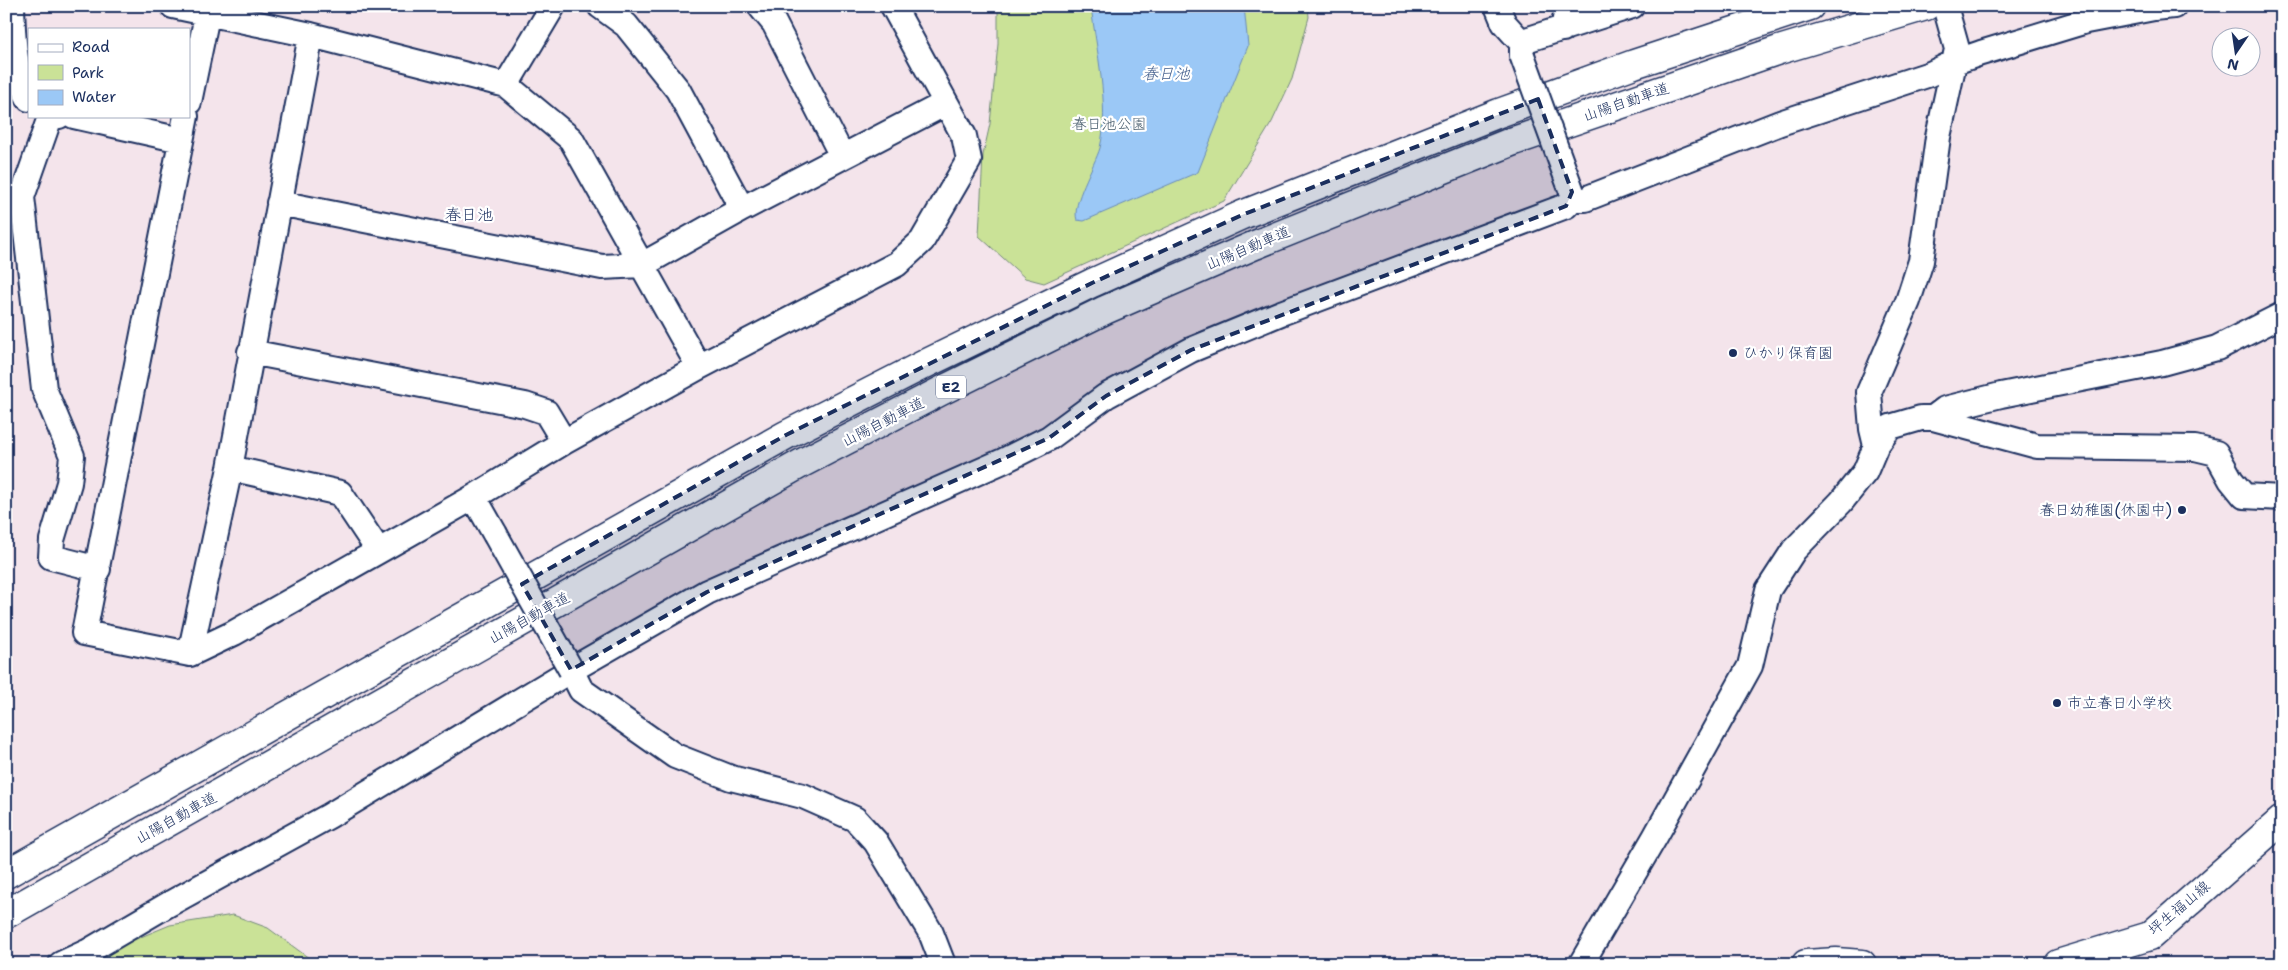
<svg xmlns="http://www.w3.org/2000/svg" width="2288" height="970" font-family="'Shantell Sans','Klee One',sans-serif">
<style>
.green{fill:#cae297;stroke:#72887a}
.water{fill:#9bc8f6;stroke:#688bb9}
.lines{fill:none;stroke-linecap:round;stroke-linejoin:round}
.minor-casing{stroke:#1b2f5e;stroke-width:28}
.major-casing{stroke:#1b2f5e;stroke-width:31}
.highway-casing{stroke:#1b2f5e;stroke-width:31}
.minor{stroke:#fff;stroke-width:24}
.major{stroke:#fff;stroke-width:28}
.highway{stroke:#fff;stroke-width:28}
.minor-bridge-casing{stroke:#1b2f5e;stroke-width:28;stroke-linecap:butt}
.minor-bridge{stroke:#fff;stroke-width:24}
.marked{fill:#1b2f5e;fill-opacity:0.2;stroke:#1b2f5e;stroke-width:4;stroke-dasharray:10 6;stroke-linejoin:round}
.poi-dot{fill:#1b2f5e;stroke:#fff;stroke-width:2}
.labels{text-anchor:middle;stroke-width:4.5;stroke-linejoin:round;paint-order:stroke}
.shield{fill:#fff;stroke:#5f6d8e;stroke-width:1}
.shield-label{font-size:14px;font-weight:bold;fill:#1b2f5e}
.street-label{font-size:15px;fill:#1b2f5e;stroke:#fff}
.park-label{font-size:15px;fill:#475c6c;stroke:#fff}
.poi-label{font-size:15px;fill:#1b2f5e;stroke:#fff;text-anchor:start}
.water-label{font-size:16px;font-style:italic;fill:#415d8c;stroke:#fff}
.neighbourhood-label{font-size:16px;fill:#1b2f5e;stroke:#fff}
</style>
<rect width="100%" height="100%" fill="#f4e4eb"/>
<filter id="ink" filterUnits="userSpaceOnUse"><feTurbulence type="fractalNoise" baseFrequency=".02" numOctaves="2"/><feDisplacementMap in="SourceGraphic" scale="10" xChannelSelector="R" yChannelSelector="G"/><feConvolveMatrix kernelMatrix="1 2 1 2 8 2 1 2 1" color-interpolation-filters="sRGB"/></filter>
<g filter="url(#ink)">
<path class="green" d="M 998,6 L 1308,6 L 1309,17 L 1292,79 L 1272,122 L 1224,201 L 1044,283 L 1025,278 L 979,236 L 983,155 L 990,124 L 998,44 Z
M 233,915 L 268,928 L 317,964 L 97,964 L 114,948 L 170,925 Z"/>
<path class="water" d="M 1091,6 L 1244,6 L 1248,46 L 1198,172 L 1084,221 L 1077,220 C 1071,204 1095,165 1100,148 C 1110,107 1096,48 1091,6 Z"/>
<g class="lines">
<defs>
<path id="minor" d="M 12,6 C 13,36 14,73 29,99
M 173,6 L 311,35 L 506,85 L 571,139 L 699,367
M 600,6 L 626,25 L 678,90 L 742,209
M 760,6 L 774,23 L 842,156
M 1497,6 L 1504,23 L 1522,43
M 1563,29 L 1567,9 L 1572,6
M 1522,55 L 1522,43 L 1529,39 L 1632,6
M 506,85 L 553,6
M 189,102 L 209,6
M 59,116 L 50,117 L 22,197 L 44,389 L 72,456 L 69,483 L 52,540 L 51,557 L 98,569
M 74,116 L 181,140
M 186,116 L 84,633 L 190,654 L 234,633 L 474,497 L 564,442 L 699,367 L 897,264 L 922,241 L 969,160 L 964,136 L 893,6
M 279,203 L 602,267 L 642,265 L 742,209 L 946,103
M 250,352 L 525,405 L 546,412 L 564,442
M 1933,418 L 2037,446 L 2195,448 L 2216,453 L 2231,480 L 2244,496 L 2282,498
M 1876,446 L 1890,427 L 1921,418 L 1933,418 L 1945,409 L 2001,395 L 2162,363 L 2217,348 L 2282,315
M 230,468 L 340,493 L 378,550
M 474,497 L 495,534
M 190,654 L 230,468 L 311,35
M 571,670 L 581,690 L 675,756 L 731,778 L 803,796 L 855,819 L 876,842 L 931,933 L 943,964
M 61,964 L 87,952 L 169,904 L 329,816 L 571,670 L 707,592 L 1003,461 L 1049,438 L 1106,396 L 1191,350 L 1281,313 L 1566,206 L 1572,199 L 1585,199 L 1780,123 L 1930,74 L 1955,62 L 1981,53 L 2086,21 L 2154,8 L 2174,6
M 1581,964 L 1655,837 L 1750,666 L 1768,590 L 1794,550 L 1841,502 L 1865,472 L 1876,446 L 1872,429 L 1869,392 L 1908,301 L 1921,261 L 1938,137 L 1957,49 L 1945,6"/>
<path id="major" d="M 1806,964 L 1836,962 L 1862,964
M 2058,964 L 2150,936 L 2282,820"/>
<path id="highway" d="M 6,874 L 786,435 L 925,364 L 1092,283 L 1242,215 L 1499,113 L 1634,64 L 1810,6
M 6,914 L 802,463 L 941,391 L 1105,310 L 1255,245 L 1511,142 L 1779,50 L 1926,6"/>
</defs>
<use href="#minor" class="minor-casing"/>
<use href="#major" class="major-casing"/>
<use href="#highway" class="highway-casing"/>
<use href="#minor" class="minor"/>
<use href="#major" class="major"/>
<use href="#highway" class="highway"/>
<defs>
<path id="minor-bridge" d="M 1522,55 L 1572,192
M 495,534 L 571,670"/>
</defs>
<use href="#minor-bridge" class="minor-bridge-casing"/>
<use href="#minor-bridge" class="minor-bridge"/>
</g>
</g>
<path class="marked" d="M 1538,99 L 1572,192 L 1566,206 L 1191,350 L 1106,396 L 1049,438 L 707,592 L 571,670 L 522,584 L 786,435 L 1092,283 L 1242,215 Z"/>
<g class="poi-dot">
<circle cx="1733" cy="353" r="5"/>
<circle cx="2182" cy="510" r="5"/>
<circle cx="2057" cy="703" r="5"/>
</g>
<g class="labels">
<rect class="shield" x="936" y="375.5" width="30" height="23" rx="4"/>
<g class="shield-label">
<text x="951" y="392">E2</text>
</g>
<g class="street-label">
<text transform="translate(1626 102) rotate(-19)" y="5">山陽自動車道</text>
<text transform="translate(1248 248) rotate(-23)" y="5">山陽自動車道</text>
<text transform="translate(883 422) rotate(-27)" y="5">山陽自動車道</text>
<text transform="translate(529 618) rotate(-29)" y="5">山陽自動車道</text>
<text transform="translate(176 818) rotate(-29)" y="5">山陽自動車道</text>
<text transform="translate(2179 908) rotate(-40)" y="5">坪生福山線</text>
</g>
<g class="park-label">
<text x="1109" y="129">春日池公園</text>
</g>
<g class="poi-label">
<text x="1743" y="358">ひかり保育園</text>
<text x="2172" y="515" text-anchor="end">春日幼稚園(休園中)</text>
<text x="2067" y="708">市立春日小学校</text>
</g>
<g class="water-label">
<text x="1166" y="79">春日池</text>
</g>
<g class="neighbourhood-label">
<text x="469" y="220">春日池</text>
</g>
</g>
<rect width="2288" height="970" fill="none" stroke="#fff" stroke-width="25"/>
<rect x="12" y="12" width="2263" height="945" fill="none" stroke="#1b2f5e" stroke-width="2" filter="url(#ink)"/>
<rect x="28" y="28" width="162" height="90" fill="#ffffff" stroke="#a4acbf"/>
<rect x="38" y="44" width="25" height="8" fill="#ffffff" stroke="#a4acbf"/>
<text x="72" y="52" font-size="15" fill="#1b2f5e">Road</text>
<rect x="38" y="65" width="25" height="15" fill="#cae297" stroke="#a4acbf"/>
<text x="72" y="78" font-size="15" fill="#1b2f5e">Park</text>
<rect x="38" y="90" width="25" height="15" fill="#9bc8f6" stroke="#a4acbf"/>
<text x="72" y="102" font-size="15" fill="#1b2f5e">Water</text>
<g transform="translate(2236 52) rotate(193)"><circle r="24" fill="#ffffff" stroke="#a4acbf"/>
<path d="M0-4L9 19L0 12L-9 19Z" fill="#1b2f5e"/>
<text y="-8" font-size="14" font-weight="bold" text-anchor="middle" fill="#1b2f5e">N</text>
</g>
</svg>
